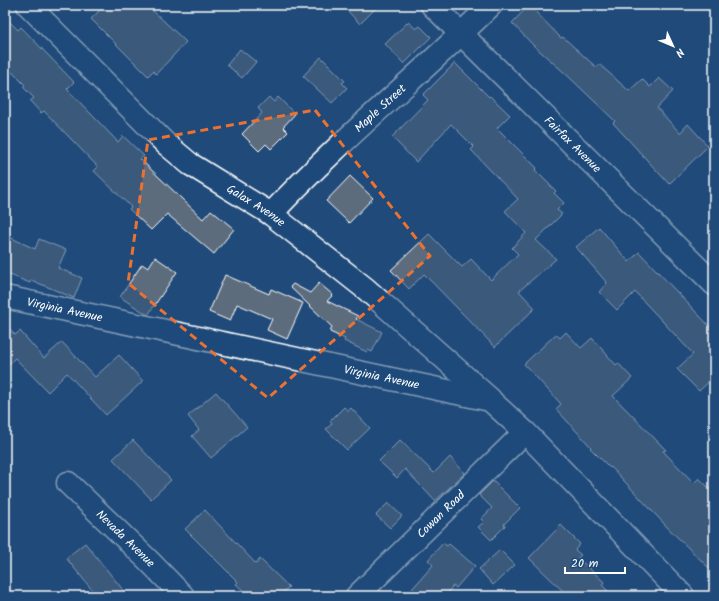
<svg xmlns="http://www.w3.org/2000/svg" width="719" height="601" font-family="Kalam,sans-serif">
<style>
.building{fill:#5d6c7d;stroke:#fff}
.lines{fill:none;stroke-linecap:round;stroke-linejoin:round}
.minor-casing{stroke:#fff;stroke-width:25}
.minor{stroke:#1f4a7a;stroke-width:22}
.marked{fill:none;stroke:#eb7230;stroke-width:3;stroke-dasharray:8 5;stroke-linejoin:round}
.labels{text-anchor:middle;stroke-width:3.5;stroke-linejoin:round;paint-order:stroke}
.street-label{font-size:12px;fill:#fff;stroke:#1f4a7a}
</style>
<rect width="100%" height="100%" fill="#1f4a7a"/>
<filter id="ink" filterUnits="userSpaceOnUse"><feTurbulence type="fractalNoise" baseFrequency=".025" numOctaves="2"/><feDisplacementMap in="SourceGraphic" scale="8" xChannelSelector="R" yChannelSelector="G"/><feConvolveMatrix kernelMatrix="1 2 1 2 8 2 1 2 1" color-interpolation-filters="sRGB"/></filter>
<g filter="url(#ink)">
<path class="building" d="M 105,5 L 147,5 L 186,42 L 156,74 L 153,71 L 148,76 L 91,19 Z
M 342,5 L 379,5 L 360,24 Z
M 529,5 L 561,38 L 563,37 L 596,67 L 599,64 L 629,91 L 642,79 L 650,87 L 659,78 L 673,91 L 657,108 L 680,133 L 688,124 L 708,146 L 669,184 L 613,123 L 615,121 L 567,75 L 533,45 L 512,23 Z
M 5,17 L 18,30 L 21,27 L 74,82 L 67,89 L 118,142 L 123,136 L 144,156 L 140,159 L 203,219 L 211,210 L 234,229 L 214,254 L 167,214 L 151,230 L 129,209 L 131,207 L 94,171 L 98,167 L 44,111 L 41,113 L 30,101 L 34,98 L 23,87 L 25,85 L 5,65 Z
M 408,22 L 416,29 L 420,26 L 431,37 L 404,64 L 385,44 Z
M 240,49 L 256,62 L 242,78 L 227,65 Z
M 321,57 L 345,81 L 342,83 L 347,88 L 332,103 L 303,76 Z
M 455,63 L 489,97 L 490,96 L 510,115 L 497,128 L 537,168 L 535,170 L 556,191 L 554,193 L 564,203 L 557,210 L 562,214 L 536,240 L 556,259 L 519,291 L 535,308 L 495,347 L 424,274 L 409,289 L 391,270 L 429,234 L 462,267 L 471,259 L 491,280 L 518,254 L 512,248 L 526,233 L 505,211 L 518,199 L 471,150 L 474,147 L 451,124 L 416,162 L 392,137 L 428,100 L 423,95 Z
M 269,97 L 274,102 L 278,97 L 295,114 L 283,127 L 288,132 L 271,149 L 266,144 L 259,151 L 242,134 L 262,113 L 258,108 Z
M 350,176 L 373,198 L 349,223 L 326,201 Z
M 599,227 L 629,262 L 639,252 L 714,331 L 714,377 L 699,391 L 677,369 L 693,354 L 635,292 L 617,310 L 599,292 L 607,283 L 576,247 Z
M 5,235 L 35,249 L 39,239 L 66,250 L 58,268 L 82,278 L 74,298 L 31,280 L 30,283 L 5,273 Z
M 155,257 L 177,272 L 148,315 L 120,297 L 142,264 L 148,268 Z
M 225,275 L 269,294 L 271,289 L 303,303 L 287,339 L 267,330 L 272,319 L 237,304 L 230,321 L 209,312 Z
M 319,283 L 333,295 L 327,301 L 358,316 L 356,319 L 382,332 L 372,352 L 368,350 L 367,352 L 344,341 L 345,339 L 330,332 L 332,327 L 290,287 L 293,284 L 310,293 Z
M 5,324 L 15,335 L 20,331 L 44,358 L 62,342 L 95,377 L 119,355 L 143,381 L 106,415 L 67,373 L 48,392 L 15,358 L 5,368 Z
M 566,332 L 581,348 L 592,338 L 616,365 L 618,363 L 632,378 L 613,396 L 666,450 L 663,451 L 694,483 L 699,478 L 714,493 L 714,573 L 668,528 L 611,467 L 610,468 L 590,448 L 591,447 L 556,409 L 561,404 L 524,364 L 556,334 L 560,338 Z
M 216,392 L 247,427 L 211,458 L 192,436 L 199,430 L 188,416 Z
M 344,407 L 348,411 L 351,408 L 370,428 L 347,450 L 326,429 L 332,424 L 330,421 Z
M 133,440 L 171,480 L 151,499 L 113,459 Z
M 400,440 L 434,473 L 450,457 L 465,473 L 435,501 L 405,469 L 397,478 L 379,461 Z
M 493,481 L 520,508 L 504,524 L 505,526 L 491,540 L 478,527 L 484,522 L 481,519 L 492,508 L 479,495 Z
M 388,503 L 402,516 L 390,528 L 376,515 Z
M 205,510 L 256,564 L 260,559 L 289,587 L 279,596 L 249,596 L 236,584 L 238,582 L 185,529 Z
M 561,525 L 580,544 L 575,550 L 581,555 L 578,558 L 604,582 L 602,585 L 613,596 L 568,596 L 529,558 Z
M 85,543 L 128,596 L 97,596 L 66,558 Z
M 443,543 L 447,546 L 449,544 L 475,566 L 456,588 L 453,586 L 445,596 L 406,596 L 433,565 L 428,560 Z
M 500,550 L 515,565 L 493,585 L 479,569 Z"/>
<g class="lines">
<defs>
<g id="minor">
<path id="s1" d="M 28,5 L 165,143 L 190,164 L 271,214 L 366,289 L 490,399"/>
<path id="s2" d="M 432,5 L 714,284"/>
<path id="s3" d="M 271,214 C 340,140 419,76 491,5"/>
<path id="s4" d="M 5,297 L 490,400 L 525,432 L 683,596"/>
<path id="s5" d="M 68,483 L 149,561 L 183,596"/>
<path id="s6" d="M 357,596 L 525,432"/>
</g>
</defs>
<use href="#minor" class="minor-casing"/>
<use href="#minor" class="minor"/>
</g>
</g>
<path d="M0 0H719V601H0ZM 315,110 L 430,256 L 268,398 L 128,283 L 148,140 Z" fill="#1f4a7a" fill-opacity=".55" fill-rule="evenodd"/>
<path class="marked" d="M 315,110 L 430,256 L 268,398 L 128,283 L 148,140 Z"/>
<g class="labels">
<g class="street-label">
<text dy="4" stroke="none"><textPath href="#s3" startOffset="152">Maple Street</textPath></text>
<text dy="4" stroke="none"><textPath href="#s2" startOffset="198">Fairfax Avenue</textPath></text>
<text dy="4" stroke="none"><textPath href="#s1" startOffset="305">Galax Avenue</textPath></text>
<text dy="4" stroke="none"><textPath href="#s4" startOffset="61">Virginia Avenue</textPath></text>
<text dy="4" stroke="none"><textPath href="#s4" startOffset="385">Virginia Avenue</textPath></text>
<text dy="4" stroke="none"><textPath href="#s6" startOffset="117">Cowan Road</textPath></text>
<text dy="4" stroke="none"><textPath href="#s5" startOffset="80">Nevada Avenue</textPath></text>
</g>
</g>
<rect width="719" height="601" fill="none" stroke="#1f4a7a" stroke-width="20"/>
<rect x="10" y="10" width="699" height="581" fill="none" stroke="#fff" stroke-width="1.5" filter="url(#ink)"/>
<g transform="translate(673 46) rotate(134)" stroke="#1f4a7a" stroke-width="3" paint-order="stroke">
<path d="M0-3L7 15L0 10L-7 15Z" fill="#ffffff"/>
<text y="-6" font-size="11" font-weight="bold" text-anchor="middle" fill="#ffffff">N</text>
</g>
<path d="M565 567v6h60v-6" fill="none" stroke="#ffffff" stroke-width="2"/>
<text x="571" y="567" font-size="12" fill="#ffffff" stroke="#1f4a7a" stroke-width="3" paint-order="stroke">20 m</text>
</svg>
